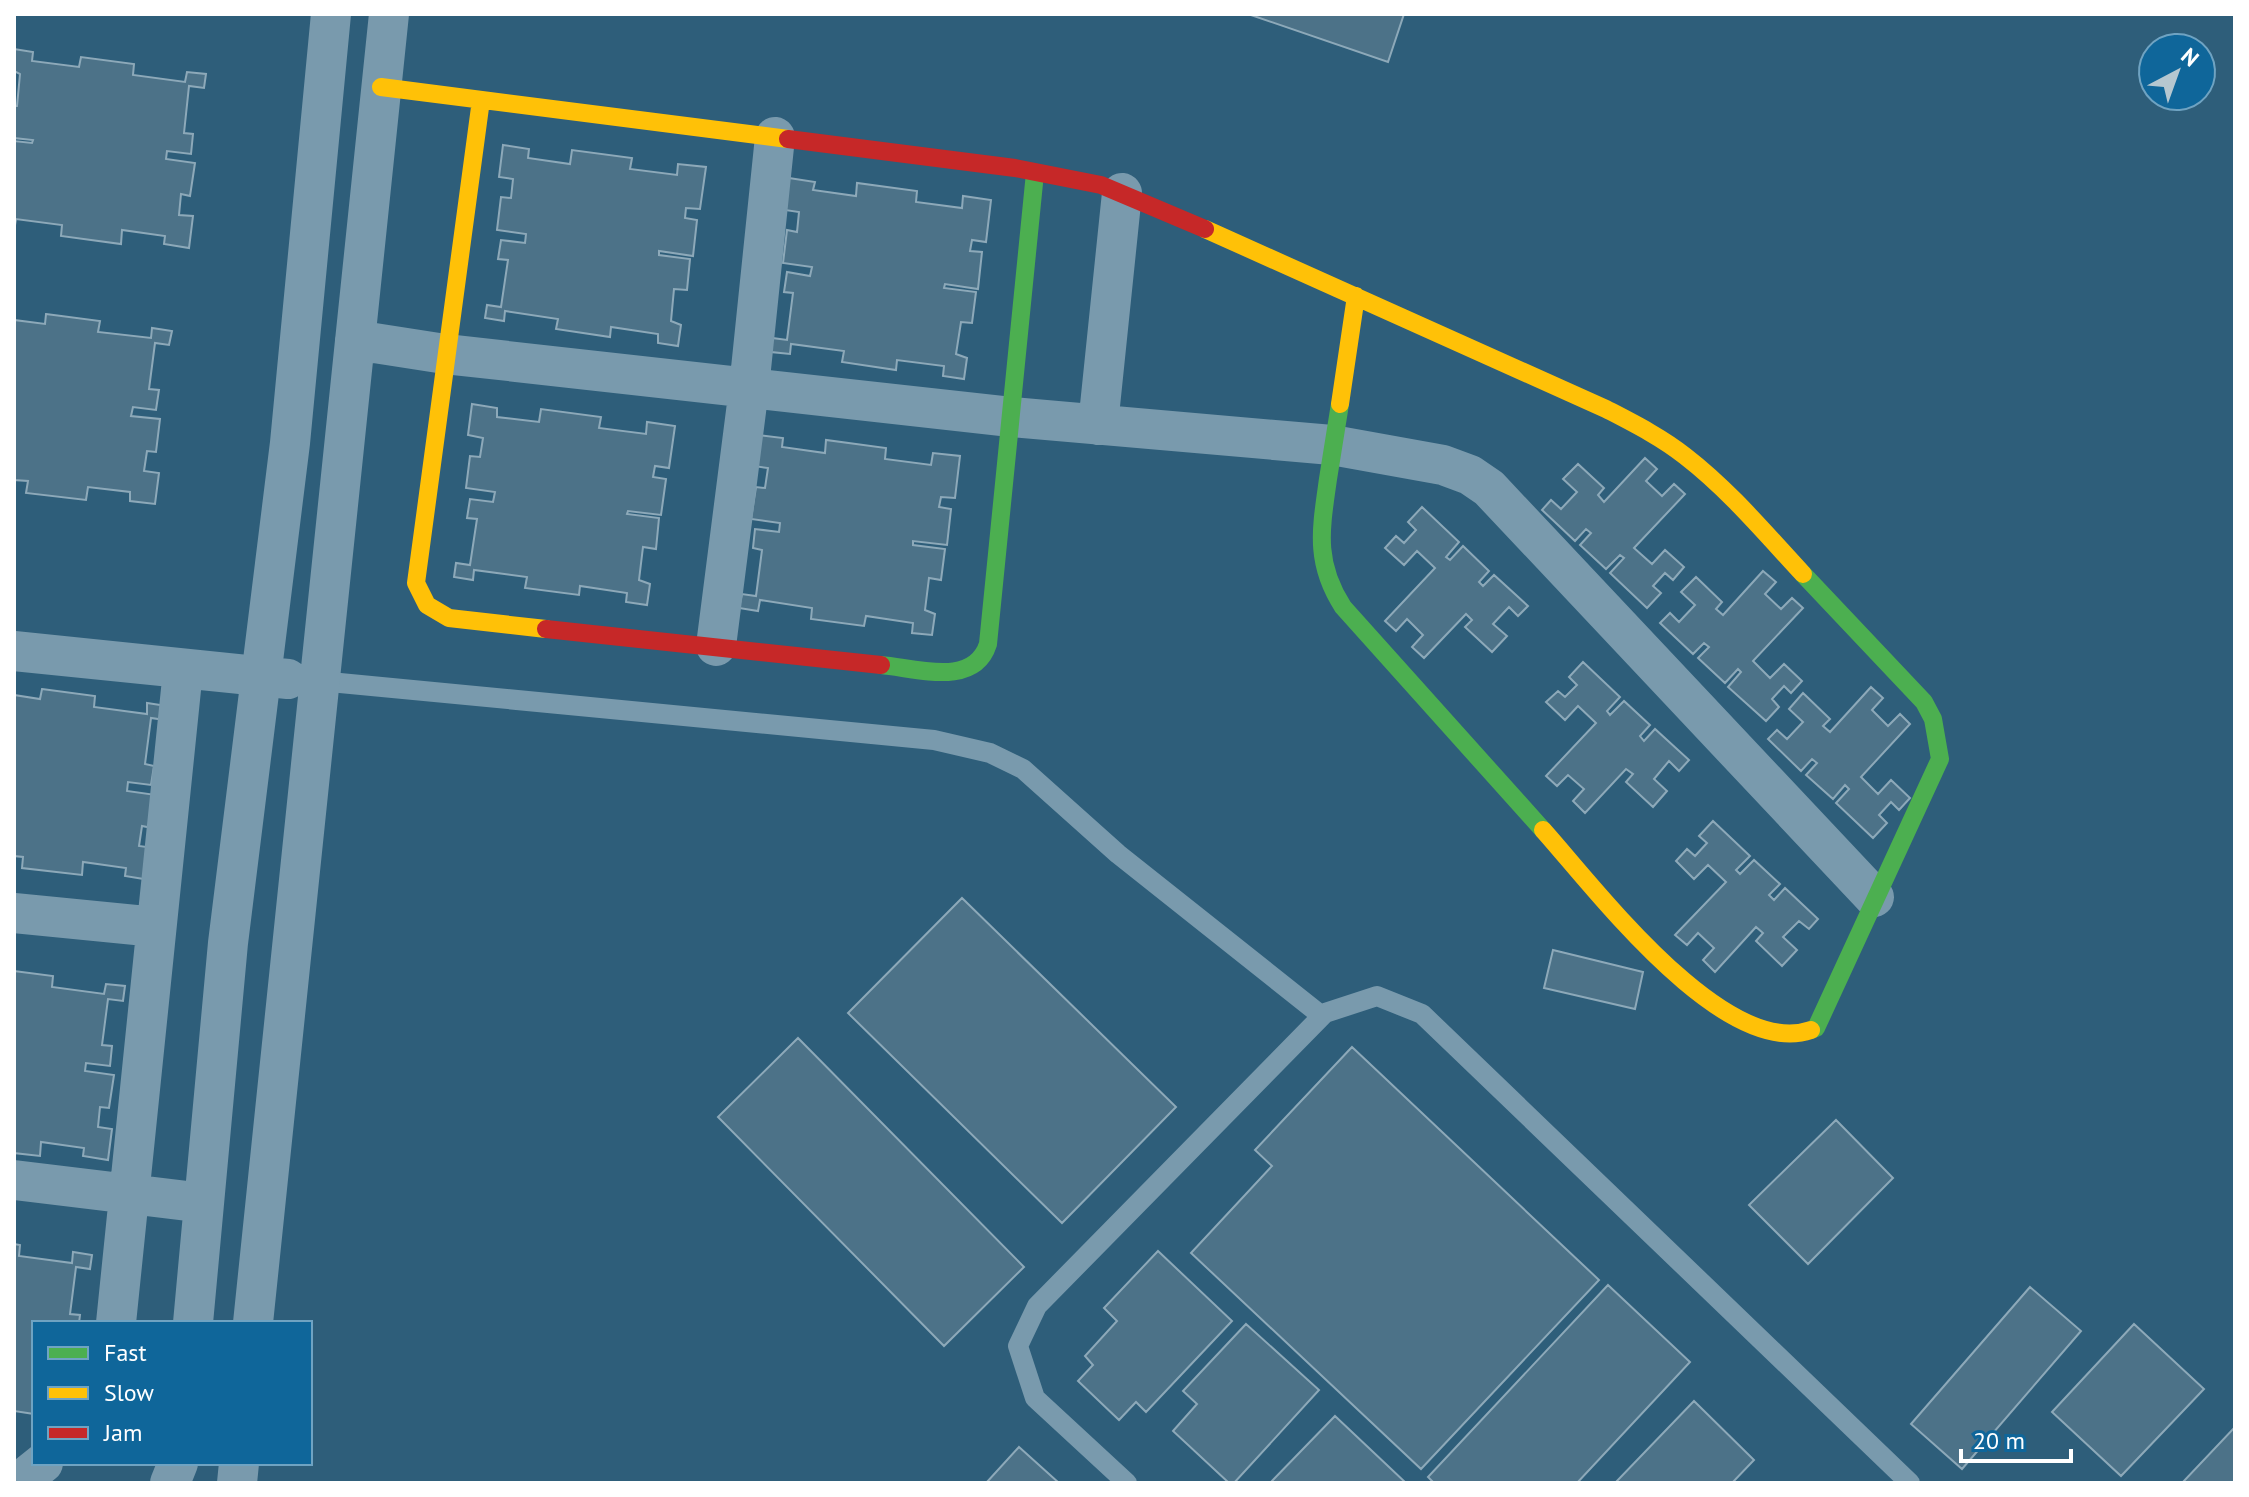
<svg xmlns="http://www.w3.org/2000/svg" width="2249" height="1497" font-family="'PT Sans',sans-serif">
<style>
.building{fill:#4c7288;stroke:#8da9b9;stroke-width:2}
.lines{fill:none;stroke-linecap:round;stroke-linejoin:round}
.lane{stroke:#799aad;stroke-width:20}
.street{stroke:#799aad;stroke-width:40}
.fast{stroke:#4caf50;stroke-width:18}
.slow{stroke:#ffc107;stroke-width:18}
.jam{stroke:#c62828;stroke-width:18}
</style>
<rect width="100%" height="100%" fill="#2e5e7a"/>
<path class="building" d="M 1248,14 L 1404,14 L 1388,62 Z
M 14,49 L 33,52 L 32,61 L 79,67 L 81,57 L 134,64 L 133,75 L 185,82 L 187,72 L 206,74 L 204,88 L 189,86 L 184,133 L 193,134 L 191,154 L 167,151 L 166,159 L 195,163 L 190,196 L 181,194 L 179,215 L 193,216 L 189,248 L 164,244 L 165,236 L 122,230 L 121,244 L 61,236 L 62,225 L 16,219 L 14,231 L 14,141 L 32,143 L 33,140 L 14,138 L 14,106 L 17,106 L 20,74 L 14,71 Z
M 503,145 L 529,149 L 528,158 L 570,164 L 572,150 L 632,158 L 630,169 L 677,175 L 678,164 L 706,167 L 700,209 L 686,208 L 685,218 L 697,220 L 693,256 L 659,251 L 659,255 L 690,259 L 687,290 L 674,289 L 671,321 L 681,325 L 678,346 L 658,343 L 658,334 L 611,327 L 610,337 L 556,329 L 558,319 L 505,311 L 504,321 L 485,318 L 487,305 L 501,307 L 508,260 L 498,259 L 501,240 L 525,243 L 526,234 L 497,230 L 501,197 L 511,198 L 513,179 L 499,177 Z
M 789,178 L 815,182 L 813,190 L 856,196 L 857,183 L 917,191 L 916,202 L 962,208 L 963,196 L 991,200 L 986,242 L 972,240 L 970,251 L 982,252 L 978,289 L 945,284 L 944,288 L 976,292 L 972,323 L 961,322 L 956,354 L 967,358 L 964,379 L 943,376 L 944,366 L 897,360 L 896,370 L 842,362 L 844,351 L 791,344 L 790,354 L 771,352 L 772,338 L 787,340 L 793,293 L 784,292 L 787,272 L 810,276 L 812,267 L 783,263 L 787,230 L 797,232 L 799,212 L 785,210 Z
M 46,314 L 100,321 L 98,332 L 151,338 L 152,328 L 172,331 L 169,345 L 155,343 L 149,389 L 159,390 L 156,410 L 133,407 L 131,416 L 160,419 L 156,452 L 147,451 L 144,471 L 159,473 L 155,504 L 130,501 L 130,492 L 88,487 L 86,500 L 26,493 L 28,481 L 14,480 L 14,320 L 45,324 Z
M 472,404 L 497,408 L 497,417 L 539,422 L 541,409 L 601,417 L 599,428 L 646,434 L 647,422 L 675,426 L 669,468 L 655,466 L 653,477 L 666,479 L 661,515 L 628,511 L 627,514 L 659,518 L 656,549 L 643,547 L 639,580 L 650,584 L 647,605 L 626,602 L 627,593 L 580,586 L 579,595 L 525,588 L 527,577 L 474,570 L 473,580 L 454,577 L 456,563 L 470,565 L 477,519 L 467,518 L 470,499 L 493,502 L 495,492 L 466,488 L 470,456 L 480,457 L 483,438 L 468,435 Z
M 758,435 L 783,438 L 782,447 L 825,453 L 826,440 L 886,448 L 885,459 L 931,465 L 933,453 L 960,456 L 955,498 L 941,497 L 939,507 L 951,509 L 947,545 L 913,541 L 913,545 L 945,549 L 941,580 L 929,578 L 925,610 L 935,614 L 932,635 L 912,633 L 913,623 L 866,616 L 864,626 L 811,619 L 812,608 L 760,600 L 758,611 L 739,608 L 742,594 L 756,596 L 762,550 L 753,548 L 755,529 L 779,532 L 780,523 L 751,519 L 756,487 L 765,488 L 768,468 L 754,466 Z
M 1645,458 L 1657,469 L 1646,481 L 1662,496 L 1674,484 L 1685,494 L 1634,548 L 1652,564 L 1665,550 L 1684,567 L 1673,580 L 1665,573 L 1653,586 L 1661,593 L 1647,608 L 1610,573 L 1624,558 L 1620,555 L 1606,569 L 1580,545 L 1591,533 L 1586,529 L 1575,541 L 1542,510 L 1551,500 L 1561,509 L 1577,492 L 1563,479 L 1578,464 L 1604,488 L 1598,495 L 1604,502 Z
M 1422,507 L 1459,542 L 1446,557 L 1450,560 L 1463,546 L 1489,571 L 1479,582 L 1483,586 L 1494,575 L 1528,606 L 1518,616 L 1509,607 L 1493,624 L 1507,636 L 1492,652 L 1465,627 L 1472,620 L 1466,614 L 1424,658 L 1412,647 L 1423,635 L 1407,619 L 1396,631 L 1385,621 L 1435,568 L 1417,551 L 1404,565 L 1385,548 L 1396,536 L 1404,543 L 1416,530 L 1408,522 Z
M 1763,571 L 1776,582 L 1765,594 L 1781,609 L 1792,598 L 1803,608 L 1753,661 L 1770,678 L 1784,664 L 1802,681 L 1791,693 L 1784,686 L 1772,699 L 1779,707 L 1766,721 L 1728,687 L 1741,672 L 1738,669 L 1725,683 L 1698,658 L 1709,647 L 1704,643 L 1693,654 L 1660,623 L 1670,613 L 1679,622 L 1695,605 L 1681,592 L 1696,577 L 1722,602 L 1716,609 L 1723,615 Z
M 1583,662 L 1620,697 L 1607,711 L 1610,715 L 1624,701 L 1650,725 L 1640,736 L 1644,741 L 1655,729 L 1689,760 L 1679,771 L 1669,761 L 1654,779 L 1667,791 L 1653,807 L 1626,782 L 1633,774 L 1626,769 L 1585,813 L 1573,801 L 1584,789 L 1568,775 L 1557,786 L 1546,776 L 1596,723 L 1578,706 L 1565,720 L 1546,702 L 1558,691 L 1565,697 L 1577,685 L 1569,677 Z
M 1871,687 L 1883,698 L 1872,710 L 1888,726 L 1900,714 L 1910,724 L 1861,777 L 1878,794 L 1891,780 L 1910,798 L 1899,810 L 1891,802 L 1879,815 L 1887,823 L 1873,838 L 1836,803 L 1849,789 L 1845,785 L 1833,799 L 1806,775 L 1817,763 L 1812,759 L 1801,771 L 1768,739 L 1777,730 L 1787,739 L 1803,722 L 1789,709 L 1803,693 L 1830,719 L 1823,726 L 1830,732 Z
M 42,689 L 95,696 L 94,707 L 147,714 L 147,703 L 167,706 L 165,720 L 151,718 L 145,764 L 154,766 L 151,785 L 128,782 L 127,791 L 156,795 L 152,828 L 142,826 L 139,846 L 154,848 L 150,880 L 125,876 L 126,868 L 83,862 L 82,875 L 22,868 L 23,857 L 14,856 L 14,695 L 40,699 Z
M 1713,821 L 1750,856 L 1736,870 L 1740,874 L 1754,860 L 1780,884 L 1769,895 L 1774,900 L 1785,888 L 1818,919 L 1809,929 L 1799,921 L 1783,937 L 1797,950 L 1782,966 L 1756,941 L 1763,933 L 1756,927 L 1715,972 L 1703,960 L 1714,948 L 1698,933 L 1687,945 L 1675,935 L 1726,882 L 1708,865 L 1694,879 L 1676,861 L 1687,849 L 1695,856 L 1707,843 L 1699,836 Z
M 962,898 L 1176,1107 L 1062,1223 L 848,1013 Z
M 1553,950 L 1643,972 L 1635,1009 L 1544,988 Z
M 14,971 L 53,976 L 52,987 L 104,994 L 106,984 L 125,986 L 123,1001 L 108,999 L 102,1045 L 112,1046 L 110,1066 L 86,1063 L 85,1071 L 114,1075 L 109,1108 L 100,1107 L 98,1127 L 112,1129 L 108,1160 L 83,1156 L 84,1148 L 41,1142 L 40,1156 L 14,1153 Z
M 798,1038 L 1024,1267 L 944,1346 L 718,1117 Z
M 1352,1047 L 1599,1280 L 1421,1469 L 1191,1253 L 1272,1166 L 1255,1150 Z
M 1836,1120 L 1893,1178 L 1808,1264 L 1749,1205 Z
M 14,1244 L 20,1245 L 19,1256 L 72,1263 L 73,1252 L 92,1255 L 90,1269 L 76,1267 L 70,1314 L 80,1315 L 79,1323 L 34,1323 L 34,1414 L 14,1411 Z
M 1158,1251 L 1232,1321 L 1146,1412 L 1136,1402 L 1119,1420 L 1078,1381 L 1093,1365 L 1085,1356 L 1117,1321 L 1104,1308 Z
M 1608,1285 L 1690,1362 L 1577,1483 L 1434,1483 L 1428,1477 Z
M 2030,1287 L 2081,1331 L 1962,1469 L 1911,1424 Z
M 1246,1324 L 1319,1390 L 1234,1483 L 1229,1483 L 1173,1431 L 1197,1404 L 1183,1391 Z
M 2134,1324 L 2204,1389 L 2121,1476 L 2052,1412 Z
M 1694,1401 L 1754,1460 L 1732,1483 L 1615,1483 Z
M 1335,1416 L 1406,1483 L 1270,1483 Z
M 2235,1427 L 2235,1483 L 2182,1483 Z
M 1019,1447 L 1059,1483 L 986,1483 Z"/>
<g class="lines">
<path class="lane" d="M 319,681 L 934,740 L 990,753 L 1023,769 L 1118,854 L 1322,1016
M 1127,1483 L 1035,1398 L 1018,1346 L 1037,1306 L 1325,1013 L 1377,996 L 1422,1014 L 1910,1483"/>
<path class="street" d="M 355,340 L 445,354 L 1011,417 L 1332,445 L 1443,465 L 1470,475 L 1489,488 L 1874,897
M 1098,425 L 1122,193
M 716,646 L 749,388 L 775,137
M 14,651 L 288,679
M 14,913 L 156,927
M 14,1180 L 204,1203
M 116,1323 L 183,670
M 193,1323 L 228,943 L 290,443 L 331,14
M 253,1323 L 389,14
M 18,1483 L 43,1463
M 170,1483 L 178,1463
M 237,1483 L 239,1463"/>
<path class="fast" d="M 1340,404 C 1336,429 1332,454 1328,479 C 1321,529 1314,562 1343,607 L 1543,830
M 1803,574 L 1924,702 L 1933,719 L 1940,759 L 1816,1028 L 1811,1030
M 881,665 C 916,668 974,688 988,644 L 1035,173"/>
<path class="slow" d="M 381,87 L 788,139
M 481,100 L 416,583 L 427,605 L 449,618 L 546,629
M 1205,229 L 1606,409 C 1633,423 1661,437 1685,456 C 1729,490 1765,533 1803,574
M 1340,404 L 1356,296
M 1543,830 C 1595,888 1724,1060 1811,1030"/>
<path class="jam" d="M 788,139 L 1015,168 L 1101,185 L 1205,229
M 546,629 L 881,665"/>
</g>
<rect width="2249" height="1497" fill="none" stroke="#ffffff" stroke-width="32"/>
<rect x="32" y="1321" width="280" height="144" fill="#0f669a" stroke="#6fa3c2" stroke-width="2"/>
<rect x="48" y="1347" width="40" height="12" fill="#4caf50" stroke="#6fa3c2" stroke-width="2"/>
<text x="104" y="1361" font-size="24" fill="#ffffff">Fast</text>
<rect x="48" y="1387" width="40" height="12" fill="#ffc107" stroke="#6fa3c2" stroke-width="2"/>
<text x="104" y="1401" font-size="24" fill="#ffffff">Slow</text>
<rect x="48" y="1427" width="40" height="12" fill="#c62828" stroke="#6fa3c2" stroke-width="2"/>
<text x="104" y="1441" font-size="24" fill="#ffffff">Jam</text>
<g transform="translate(2177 72) rotate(41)"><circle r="38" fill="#0f669a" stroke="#6fa3c2" stroke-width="2"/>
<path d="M0-6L14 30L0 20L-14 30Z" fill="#b6c7d0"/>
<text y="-12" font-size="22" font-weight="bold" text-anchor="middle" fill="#ffffff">N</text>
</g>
<path d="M1961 1449v12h110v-12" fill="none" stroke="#ffffff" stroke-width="4"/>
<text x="1973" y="1449" font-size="24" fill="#ffffff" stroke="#0f669a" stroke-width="6" paint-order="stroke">20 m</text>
</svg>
